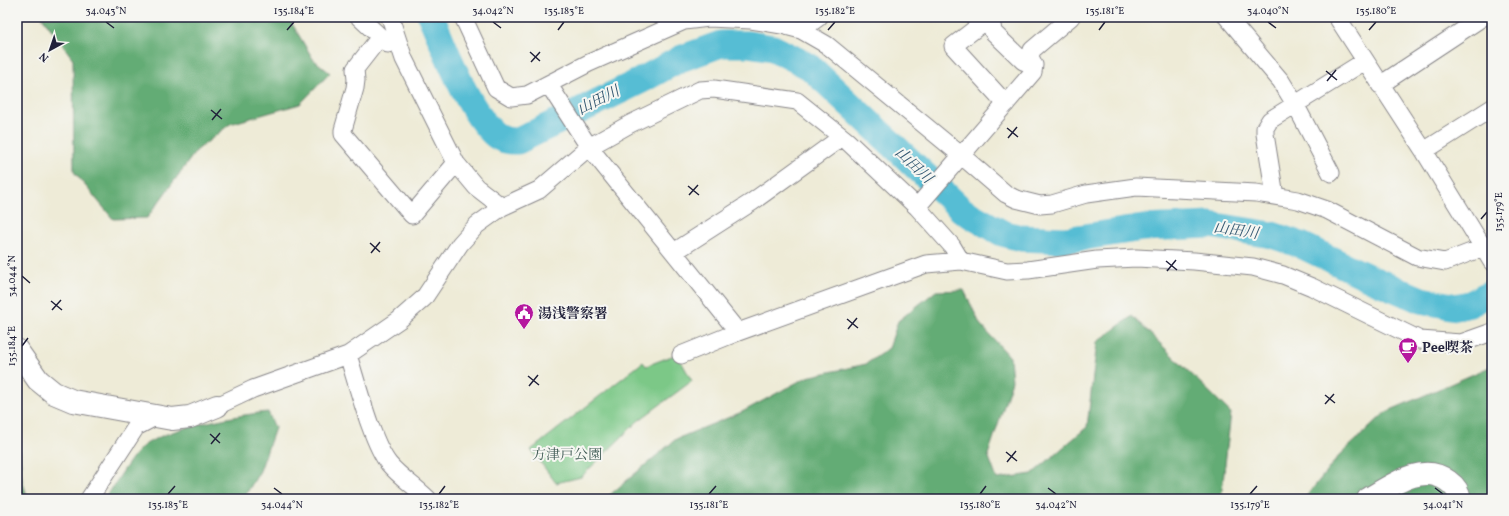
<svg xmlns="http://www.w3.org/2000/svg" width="1509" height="516" font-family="Vollkorn,'Noto Serif JP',serif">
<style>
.green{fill:#7bc887;stroke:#4e7561}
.forest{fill:#64ac74;stroke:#436758}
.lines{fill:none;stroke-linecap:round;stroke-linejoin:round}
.river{stroke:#56bdd4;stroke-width:27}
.minor-casing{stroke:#888689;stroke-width:19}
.tertiary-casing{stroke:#888689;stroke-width:24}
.minor{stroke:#fff;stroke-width:17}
.tertiary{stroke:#fff;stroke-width:22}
.ticks{fill:none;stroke:#22223b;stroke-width:1.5}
.labels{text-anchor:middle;stroke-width:4;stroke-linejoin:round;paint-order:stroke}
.poi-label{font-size:14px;font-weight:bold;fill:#22223b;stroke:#f6f6f2;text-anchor:start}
.park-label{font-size:14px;fill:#415c56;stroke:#f6f6f2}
.water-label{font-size:15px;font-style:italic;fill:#345871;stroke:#f6f6f2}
.neatline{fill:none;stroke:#22223b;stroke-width:1.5}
.ticks-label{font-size:10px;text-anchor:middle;fill:#22223b}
</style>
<rect width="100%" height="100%" fill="#f6f6f2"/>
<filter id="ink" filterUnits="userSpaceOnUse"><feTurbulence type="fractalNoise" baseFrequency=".025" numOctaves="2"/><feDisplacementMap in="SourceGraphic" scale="8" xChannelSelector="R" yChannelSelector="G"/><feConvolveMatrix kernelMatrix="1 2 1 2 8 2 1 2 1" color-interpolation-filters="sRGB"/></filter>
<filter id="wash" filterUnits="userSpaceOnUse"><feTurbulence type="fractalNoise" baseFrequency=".012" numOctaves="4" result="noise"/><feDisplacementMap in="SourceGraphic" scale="16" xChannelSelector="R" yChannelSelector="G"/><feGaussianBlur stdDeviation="0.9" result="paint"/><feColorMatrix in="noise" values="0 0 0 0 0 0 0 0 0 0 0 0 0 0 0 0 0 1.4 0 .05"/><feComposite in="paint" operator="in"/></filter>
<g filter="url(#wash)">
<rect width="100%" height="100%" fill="#eeebd7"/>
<path class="green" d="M 677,354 L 692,381 L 638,421 L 581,477 L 556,483 L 531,450 L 643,362 L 646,366 Z"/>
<path class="forest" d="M 42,17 L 288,17 L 313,59 L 330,73 L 300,104 L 230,124 L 196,151 L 147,218 L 113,219 L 74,172 L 73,59 Z
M 964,290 L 980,324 L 1010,357 L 1012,381 L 988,455 L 997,479 L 1032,474 L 1087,427 L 1097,342 L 1132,316 L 1231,413 L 1221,499 L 605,499 L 676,439 L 742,412 L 807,377 L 866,364 L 889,348 L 898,321 L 936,291 Z
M 1492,366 L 1492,499 L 1304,499 L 1339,456 L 1386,412 Z
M 268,412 L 275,428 L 260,471 L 243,499 L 105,499 C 114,486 132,455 142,447 C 165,428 237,415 268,412 Z
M 17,451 L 20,452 L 22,480 L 28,499 L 17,499 Z"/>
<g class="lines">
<path class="river" d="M 431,17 C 447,51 466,107 493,133 C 500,140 508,141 518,141 L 640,81 L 680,59 L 721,44 L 748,44 L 773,48 L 810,67 L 963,211 L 1002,233 L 1021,238 L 1065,240 L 1143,228 L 1210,225 L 1272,235 L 1301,245 L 1372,279 L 1421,300 L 1456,307 L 1470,304 L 1492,292"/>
</g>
</g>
<g filter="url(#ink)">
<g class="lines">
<defs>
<path id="minor" d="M 359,17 L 388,44
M 390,17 L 404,59 L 456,163 L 476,187 L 502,207
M 463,17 L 496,88 L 511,97 L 527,95 L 589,63 L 684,21 L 709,18 L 751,20 L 782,25 L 801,30 L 827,45 L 962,156 L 1006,194 L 1016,199 L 1040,205 L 1052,204 L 1086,194 L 1136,187 L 1256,193 L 1298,200 L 1327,210 L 1417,257 L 1445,262 L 1492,244
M 991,17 L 993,32 L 1023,61 L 1034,65
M 993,17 L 984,22 L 953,46 L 1006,104
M 1227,17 L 1281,81 L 1295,104 L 1331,173
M 1337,17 L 1424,151 L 1492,262
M 801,30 L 819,17
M 380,37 L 355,69 L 356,80 L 355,88 L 343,130 L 343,134 L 412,215 L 456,163
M 549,85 L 589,147 L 738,332 L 926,264 L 961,261 L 1007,271 L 1028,270 L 1097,260 L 1136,258 L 1194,261 L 1253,267 L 1283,275 L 1312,287 L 1420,340 L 1461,343 L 1492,332
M 1380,85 L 1483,17
M 1424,151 L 1492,108
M 1275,196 L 1265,134 L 1265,128 L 1270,120 L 1365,61
M 917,207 L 1033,72 L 1034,65 L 1030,57 L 1032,50 L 1071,17
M 674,252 L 752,202 L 842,137
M 348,355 C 357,383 372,443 389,464 C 400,477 416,487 428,499
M 681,355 L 738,332
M 217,406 L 253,389 L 348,355 L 399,320 L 424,298 L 460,244 L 477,225 L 502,207 L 539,190 L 589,147 L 630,124 L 700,90 L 714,89 L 797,101 L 847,141 L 917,207 L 952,246 L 961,261
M 89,499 L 136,427 L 155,417"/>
<path id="tertiary" d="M 17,350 L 38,380 L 54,393 L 73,401 L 172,419 L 190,417 L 217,406
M 1368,499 C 1392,485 1423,462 1448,481 C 1455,486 1459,491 1460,499"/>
</defs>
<use href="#minor" class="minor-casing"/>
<use href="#tertiary" class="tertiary-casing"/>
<use href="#minor" class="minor"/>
<use href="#tertiary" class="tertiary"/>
</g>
</g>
<path class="ticks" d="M 106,22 L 114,28M 493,22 L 501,28M 1268,22 L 1276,28M 287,30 L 294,22M 558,30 L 564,22M 828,30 L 835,22M 1099,30 L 1105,22M 1369,30 L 1376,22M 530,52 L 540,61M 531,62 L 540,52M 1326,71 L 1337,80M 1327,81 L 1336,70M 211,110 L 222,119M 212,120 L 221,109M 1007,128 L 1018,137M 1008,138 L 1017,127M 688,186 L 699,195M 689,195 L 698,185M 1481,219 L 1487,212M 370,243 L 380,252M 371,253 L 380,242M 1166,261 L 1177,270M 1167,271 L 1176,260M 22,276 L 30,283M 51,301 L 62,310M 52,310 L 61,300M 847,319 L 858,328M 848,329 L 857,318M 22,346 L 28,338M 528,376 L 539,385M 529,386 L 538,375M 1325,395 L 1335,403M 1325,404 L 1334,394M 210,434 L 220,443M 211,444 L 220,433M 1006,452 L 1017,461M 1007,462 L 1016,451M 274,488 L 282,494M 1048,488 L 1056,494M 1435,488 L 1443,494M 168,494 L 175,486M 439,494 L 445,486M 709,494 L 716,486M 980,494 L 986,486M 1250,494 L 1257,486"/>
<defs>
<symbol id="civic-pin" viewBox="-11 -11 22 30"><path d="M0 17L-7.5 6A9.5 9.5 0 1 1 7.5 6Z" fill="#b5179e" stroke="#f6f6f2"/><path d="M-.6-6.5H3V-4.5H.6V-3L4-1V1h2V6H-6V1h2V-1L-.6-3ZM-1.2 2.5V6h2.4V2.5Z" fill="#fff"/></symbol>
<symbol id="cafe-pin" viewBox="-11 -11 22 30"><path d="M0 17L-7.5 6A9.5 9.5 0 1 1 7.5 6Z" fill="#b5179e" stroke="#f6f6f2"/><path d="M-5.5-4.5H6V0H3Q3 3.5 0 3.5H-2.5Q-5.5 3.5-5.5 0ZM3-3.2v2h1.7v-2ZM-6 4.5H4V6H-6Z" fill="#fff"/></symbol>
</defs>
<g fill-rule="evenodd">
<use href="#civic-pin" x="513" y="302" width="22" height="30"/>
<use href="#cafe-pin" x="1397" y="336" width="22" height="30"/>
</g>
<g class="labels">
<g class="poi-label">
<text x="538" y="318">湯浅警察署</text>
<text x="1422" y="352">Pee喫茶</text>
</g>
<g class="park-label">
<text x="567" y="459">方津戸公園</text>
</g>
<g class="water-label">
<text transform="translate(598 100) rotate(-27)" y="5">山田川</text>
<text transform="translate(914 165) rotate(43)" y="5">山田川</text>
<text transform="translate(1236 230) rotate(9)" y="5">山田川</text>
</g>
</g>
<rect width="1509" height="516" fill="none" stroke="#f6f6f2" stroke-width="44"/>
<g transform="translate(50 50) rotate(220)" stroke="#f6f6f2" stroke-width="3" paint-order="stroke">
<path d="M0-3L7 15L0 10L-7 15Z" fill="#22223b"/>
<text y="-6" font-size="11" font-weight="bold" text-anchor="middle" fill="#22223b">N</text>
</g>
<rect x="22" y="22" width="1465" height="472" class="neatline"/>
<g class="ticks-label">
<text x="106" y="14">34.043°N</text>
<text x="294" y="14">135.184°E</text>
<text x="493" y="14">34.042°N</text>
<text x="564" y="14">135.183°E</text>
<text x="835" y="14">135.182°E</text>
<text x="1105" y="14">135.181°E</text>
<text x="1268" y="14">34.040°N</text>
<text x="1376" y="14">135.180°E</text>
<text transform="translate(1498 212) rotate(-90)" y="4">135.179°E</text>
<text transform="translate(11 276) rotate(-90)" y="4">34.044°N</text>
<text transform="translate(11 346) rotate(-90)" y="4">135.184°E</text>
<text x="168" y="508">135.183°E</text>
<text x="282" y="508">34.044°N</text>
<text x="439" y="508">135.182°E</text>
<text x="709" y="508">135.181°E</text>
<text x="980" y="508">135.180°E</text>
<text x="1056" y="508">34.042°N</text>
<text x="1250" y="508">135.179°E</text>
<text x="1443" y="508">34.041°N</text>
</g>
</svg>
